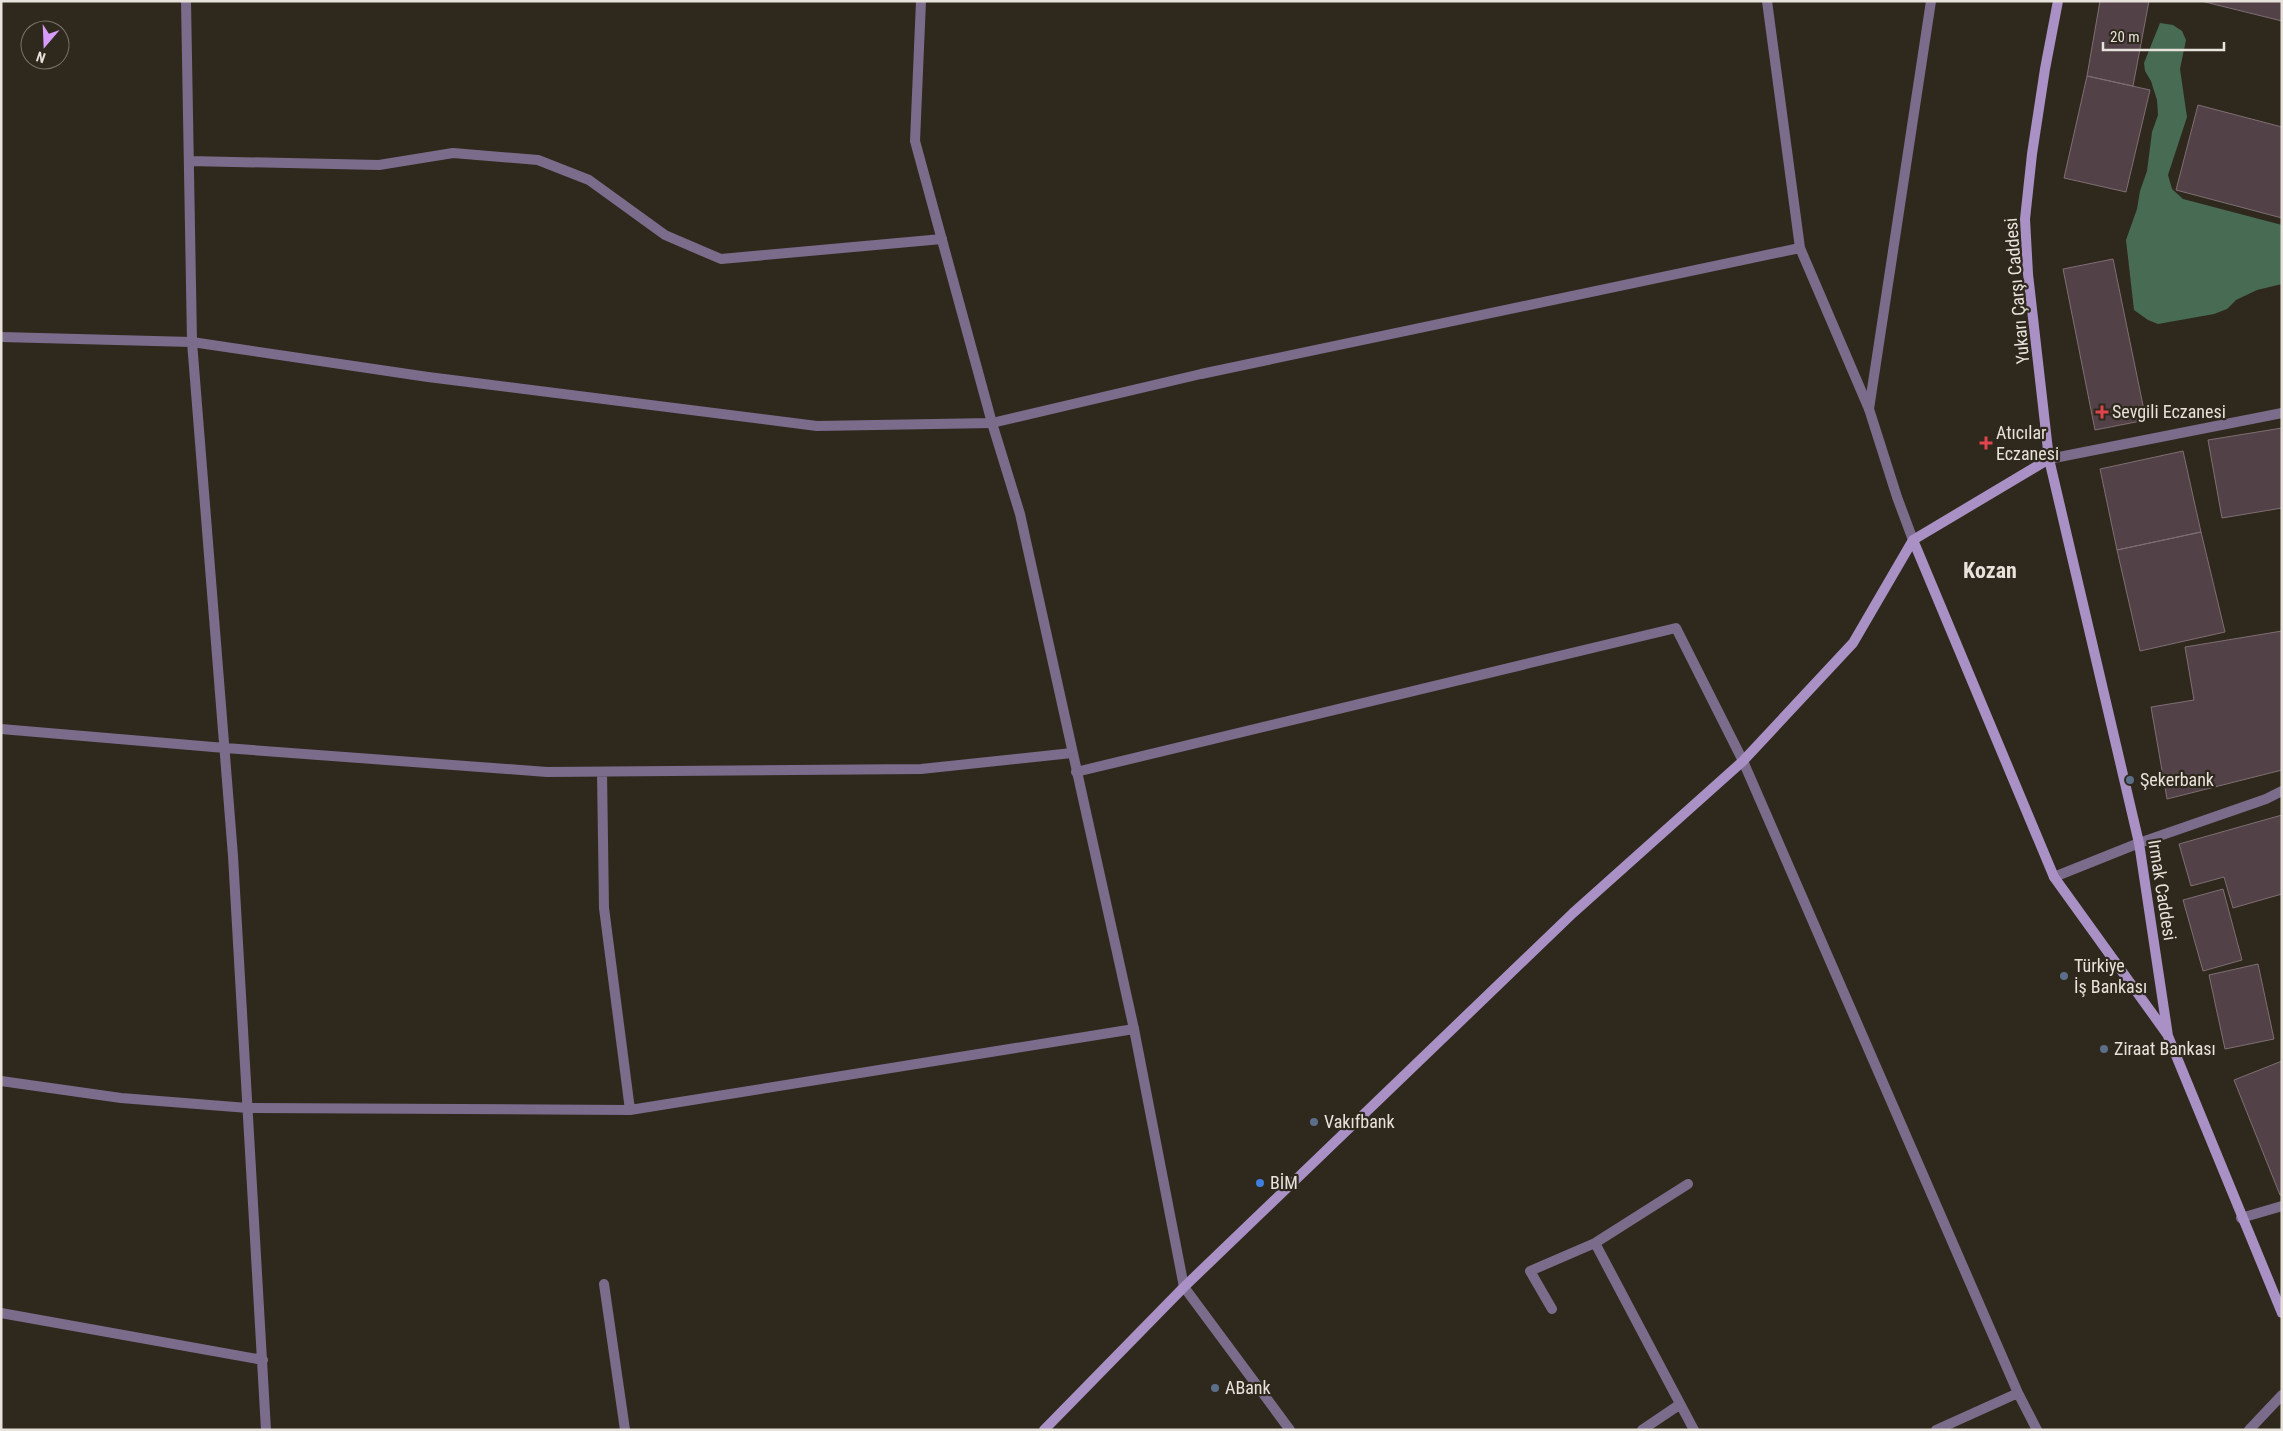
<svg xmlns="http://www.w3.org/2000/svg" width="2283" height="1431" font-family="'Roboto Condensed',sans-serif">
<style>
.forest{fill:#476b53}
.building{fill:#524247;stroke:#7f6e73}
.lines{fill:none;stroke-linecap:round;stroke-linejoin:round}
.service{stroke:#7b6c8c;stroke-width:10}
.minor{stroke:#7b6c8c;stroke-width:10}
.tertiary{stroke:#7b6c8c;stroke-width:10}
.secondary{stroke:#aa91c5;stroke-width:10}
.health-dot{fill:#e0444e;stroke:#2f291d;stroke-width:2}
.service-dot{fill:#5c6f8a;stroke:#2f291d;stroke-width:2}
.shop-dot{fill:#3f7fe0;stroke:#2f291d;stroke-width:2}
.labels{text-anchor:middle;stroke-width:4.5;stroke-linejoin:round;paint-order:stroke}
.street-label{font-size:18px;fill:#e7e2db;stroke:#2f291d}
.poi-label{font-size:18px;fill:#e7e2db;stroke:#2f291d;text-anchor:start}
.district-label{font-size:22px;font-weight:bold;fill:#e7e2db;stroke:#2f291d}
</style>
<rect width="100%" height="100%" fill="#2f291d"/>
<path class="forest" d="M 2160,23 L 2173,25 L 2182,31 L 2186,40 L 2180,69 L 2187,117 L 2168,175 L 2172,189 L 2183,199 L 2282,225 L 2282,284 L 2257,290 L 2236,300 L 2227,309 L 2214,314 L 2158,324 L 2148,320 L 2134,310 L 2126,240 L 2137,209 L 2140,191 L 2147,171 L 2152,132 L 2158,115 L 2157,100 L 2151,81 L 2145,71 L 2144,63 Z"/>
<path class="building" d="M 2100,1 L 2149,1 L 2133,86 L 2087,76 Z
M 2201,1 L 2282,1 L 2282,21 Z
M 2087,76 L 2150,90 L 2126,192 L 2064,178 Z
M 2198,105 L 2282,127 L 2282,218 L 2176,190 Z
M 2113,259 L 2146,420 L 2095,430 L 2063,269 Z
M 2282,428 L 2282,508 L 2222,518 L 2208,440 Z
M 2183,451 L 2201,532 L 2117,550 L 2100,469 Z
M 2201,532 L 2225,632 L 2140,651 L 2117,550 Z
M 2282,631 L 2282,770 L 2167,799 L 2151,707 L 2194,700 L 2185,647 Z
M 2282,815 L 2282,894 L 2233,908 L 2224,877 L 2191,886 L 2179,844 Z
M 2223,889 L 2242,960 L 2203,971 L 2183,900 Z
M 2258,964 L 2274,1039 L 2225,1049 L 2209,975 Z
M 2282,1061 L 2282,1195 L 2280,1195 L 2234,1080 Z"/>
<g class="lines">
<path class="service" d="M 1869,409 L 1931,1
M 1076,772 L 1676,628 L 1743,761"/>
<path class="minor" d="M 186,1 L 192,342 L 233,856 L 266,1430
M 1767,1 L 1800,248 L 1869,409 L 1897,497 L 1913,540
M 189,161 L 379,165 L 453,153 L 538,160 L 589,180 L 665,235 L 721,259 L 942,239
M 1,337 L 192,342 L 428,377 L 817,426 L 992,423 L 1201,374 L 1800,248
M 2049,459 L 2282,413
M 1,729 L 225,748 L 547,772 L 921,769 L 1072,753
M 1743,761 L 2018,1393 L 2037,1430
M 602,772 L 604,908 L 630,1110
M 2054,877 L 2139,843 L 2266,799 L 2282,791
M 1,1081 L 121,1098 L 248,1108 L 630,1110 L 1134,1029
M 2241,1218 L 2282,1206
M 1595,1243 L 1694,1430
M 604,1284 L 625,1430
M 1552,1309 L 1530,1271 L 1595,1243 L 1688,1184
M 1,1313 L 263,1360
M 1642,1430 L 1679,1405
M 1936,1430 L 2018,1393"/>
<path class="tertiary" d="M 921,1 L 915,141 L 992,423 L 1020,514 L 1134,1029 L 1184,1287 L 1290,1430
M 2249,1430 L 2282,1395"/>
<path class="secondary" d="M 2058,1 L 2045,69 L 2032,154 L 2025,219 L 2028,274 L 2049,459 L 2139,843 L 2168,1036 L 2282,1313
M 1913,540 L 2054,877 L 2167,1034
M 1044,1430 L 1184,1287 L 1573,913 L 1743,761 L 1853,643 L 1913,540 L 2049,459"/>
</g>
<g class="health-dot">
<path d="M2099.5 404.5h5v5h5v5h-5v5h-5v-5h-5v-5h5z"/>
<path d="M1983.5 435.5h5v5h5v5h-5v5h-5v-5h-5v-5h5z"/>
</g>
<g class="service-dot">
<circle cx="2130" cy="780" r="5"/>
<circle cx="2064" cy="976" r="5"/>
<circle cx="2104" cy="1049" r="5"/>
<circle cx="1314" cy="1122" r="5"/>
<circle cx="1215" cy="1388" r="5"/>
</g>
<circle class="shop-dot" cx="1260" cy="1183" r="5"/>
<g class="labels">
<g class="street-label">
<text transform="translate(2017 291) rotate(-95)" y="6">Yukarı Çarşı Caddesi</text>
<text transform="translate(2162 890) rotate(81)" y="6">Irmak Caddesi</text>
</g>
<g class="poi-label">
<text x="2112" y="418">Sevgili Eczanesi</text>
<text x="1996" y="439">Atıcılar<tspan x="1996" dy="21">Eczanesi</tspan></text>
<text x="2140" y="786">Şekerbank</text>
<text x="2074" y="972">Türkiye<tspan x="2074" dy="21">İş Bankası</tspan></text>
<text x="2114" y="1055">Ziraat Bankası</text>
<text x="1324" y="1128">Vakıfbank</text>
<text x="1270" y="1189">BİM</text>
<text x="1225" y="1394">ABank</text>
</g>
<g class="district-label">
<text x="1990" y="578">Kozan</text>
</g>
</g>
<rect width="2283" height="1431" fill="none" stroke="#e7e2db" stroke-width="5"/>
<g transform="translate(45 45) rotate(199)"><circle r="24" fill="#2f291d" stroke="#797369"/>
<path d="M0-4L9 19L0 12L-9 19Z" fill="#d79bf9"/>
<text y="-8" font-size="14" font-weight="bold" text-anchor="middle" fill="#e7e2db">N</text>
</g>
<path d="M2103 42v8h121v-8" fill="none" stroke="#e7e2db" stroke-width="2.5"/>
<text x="2110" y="42" font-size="15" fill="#e7e2db" stroke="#2f291d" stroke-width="4" paint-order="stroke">20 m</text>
</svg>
